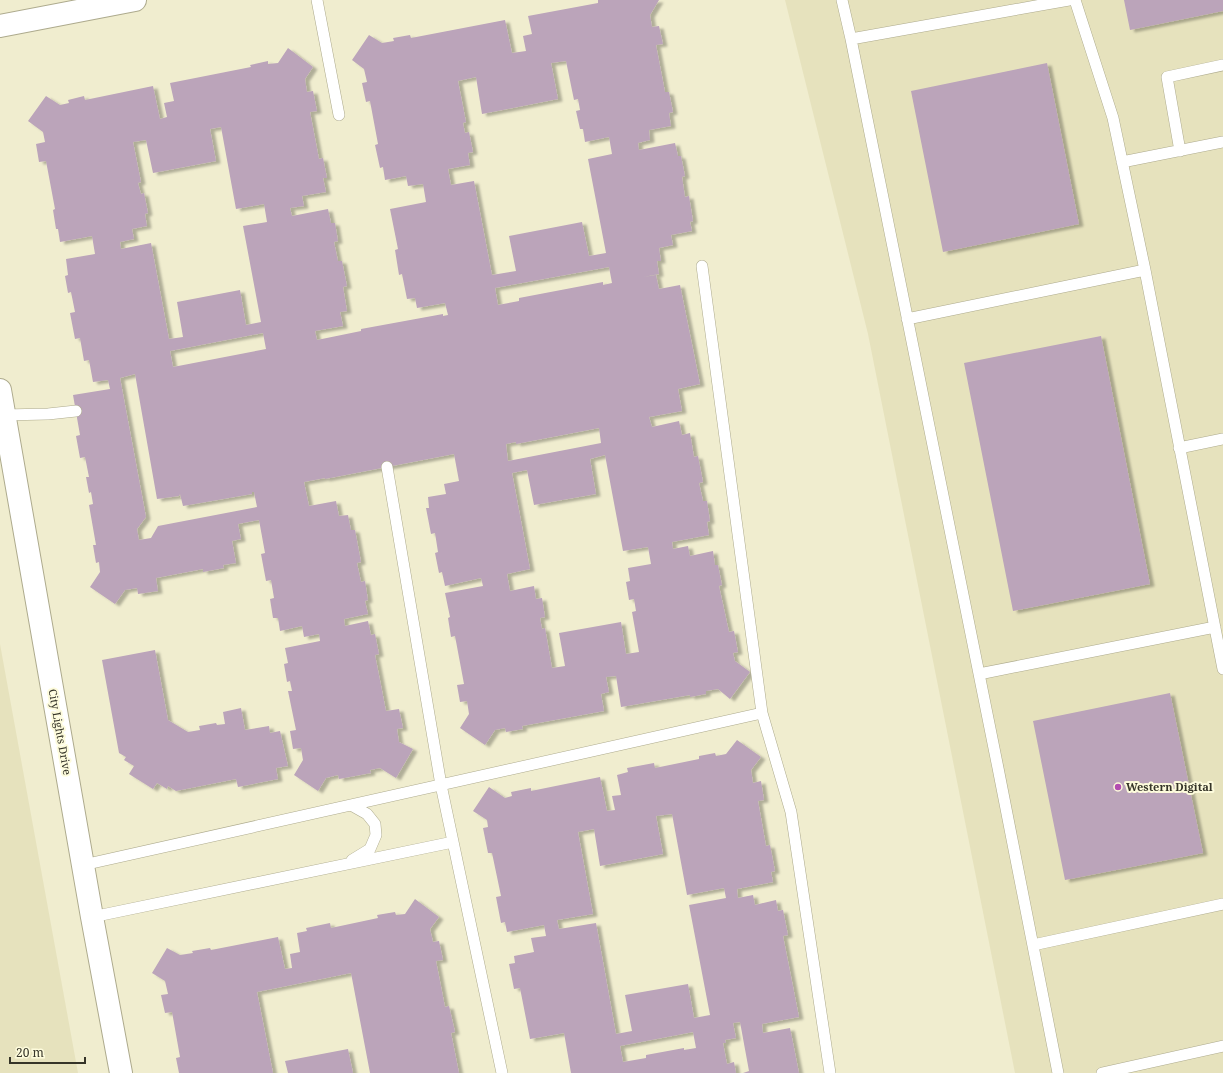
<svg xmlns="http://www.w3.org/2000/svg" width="1223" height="1073" font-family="'Noto Serif',serif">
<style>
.built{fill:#e6e2bd}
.building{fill:#bba4ba;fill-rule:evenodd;filter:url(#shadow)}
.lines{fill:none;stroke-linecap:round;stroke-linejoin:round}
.lane-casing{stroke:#adaa8d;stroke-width:12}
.street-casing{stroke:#adaa8d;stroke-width:24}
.secondary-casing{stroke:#adaa8d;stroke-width:24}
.lane{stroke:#fff;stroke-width:11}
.street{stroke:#fff;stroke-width:22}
.secondary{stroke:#fff;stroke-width:22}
.poi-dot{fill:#b34db1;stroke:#fdfbdc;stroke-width:1.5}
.labels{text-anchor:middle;stroke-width:4;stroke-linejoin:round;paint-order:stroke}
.street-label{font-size:11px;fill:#353428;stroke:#fdfbdc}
.poi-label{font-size:11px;font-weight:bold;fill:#353428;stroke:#fdfbdc;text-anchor:start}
</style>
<defs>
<filter id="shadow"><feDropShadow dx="4.5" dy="2.5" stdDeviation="1" flood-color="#0004"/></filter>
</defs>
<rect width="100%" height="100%" fill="#f0edcf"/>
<path class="built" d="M 785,0 L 1223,0 L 1223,1073 L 1015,1073 L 868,334 Z
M 0,644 L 78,1073 L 0,1073 Z"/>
<path class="building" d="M 598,0 L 659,0 L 650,15 L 652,27 L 659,26 L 663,44 L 656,45 L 665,92 L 669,92 L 673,112 L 669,113 L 671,126 L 649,130 L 650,140 L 638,143 L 639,150 L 675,143 L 678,156 L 681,156 L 685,176 L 682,177 L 685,197 L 689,196 L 693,221 L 690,222 L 692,231 L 671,235 L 673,245 L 659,248 L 661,261 L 657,261 L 659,274 L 643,277 L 656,275 L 659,289 L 680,285 L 700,384 L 678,389 L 682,411 L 649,417 L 652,427 L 679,421 L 682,435 L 690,433 L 694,457 L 698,456 L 703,482 L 699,483 L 703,501 L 707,501 L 710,521 L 707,522 L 709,535 L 672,542 L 673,549 L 688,546 L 690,556 L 713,551 L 715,565 L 718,565 L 722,585 L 719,586 L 729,632 L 734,631 L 738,652 L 733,653 L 735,661 L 750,672 L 730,699 L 718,689 L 706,691 L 706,694 L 690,697 L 690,695 L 621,707 L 616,676 L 606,677 L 609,692 L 601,694 L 604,711 L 522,726 L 523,729 L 506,732 L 505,728 L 495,730 L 485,745 L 460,728 L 469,714 L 467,701 L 460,702 L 457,685 L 464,684 L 455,636 L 451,637 L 448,618 L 450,617 L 445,593 L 483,586 L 481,578 L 445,586 L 442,572 L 439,573 L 435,553 L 438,552 L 435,533 L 431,534 L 426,508 L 429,508 L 428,497 L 446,494 L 444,484 L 459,481 L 454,454 L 325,479 L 325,478 L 304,482 L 309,506 L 336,501 L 339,516 L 348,515 L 351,530 L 355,530 L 361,562 L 357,563 L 361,582 L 365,581 L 368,600 L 365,601 L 368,614 L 344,619 L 345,626 L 368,621 L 371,635 L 375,634 L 379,654 L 375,655 L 386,711 L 399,709 L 403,728 L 397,729 L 399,742 L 413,749 L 396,778 L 380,768 L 370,770 L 371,773 L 339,779 L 338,775 L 326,778 L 318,791 L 294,775 L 303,760 L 301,748 L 293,749 L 290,731 L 296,730 L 288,691 L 292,691 L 290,681 L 287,682 L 284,664 L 288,663 L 285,648 L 320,641 L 319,634 L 304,637 L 302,626 L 280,631 L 278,618 L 273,618 L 270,599 L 274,598 L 271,580 L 266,581 L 261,554 L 265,553 L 259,520 L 238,524 L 241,539 L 232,541 L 236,563 L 223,565 L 224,568 L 203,572 L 203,569 L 156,578 L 158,591 L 138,594 L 137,588 L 125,590 L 115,604 L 90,587 L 100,572 L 99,562 L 96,563 L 93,545 L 96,545 L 89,505 L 93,504 L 91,492 L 89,493 L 86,477 L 89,477 L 85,457 L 80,458 L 76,436 L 80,435 L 73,395 L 110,389 L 108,380 L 93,382 L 89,360 L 84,361 L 80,338 L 75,339 L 70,313 L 75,312 L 71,292 L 68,293 L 65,276 L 68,275 L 66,259 L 95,254 L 92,236 L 60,242 L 58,229 L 56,229 L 53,210 L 55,209 L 46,161 L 39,162 L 36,144 L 45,142 L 43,132 L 28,121 L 46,96 L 60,105 L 69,103 L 68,100 L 84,96 L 85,100 L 153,86 L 160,119 L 167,117 L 164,103 L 174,101 L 170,83 L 251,67 L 250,65 L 268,61 L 268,64 L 278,63 L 288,48 L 313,67 L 305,79 L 307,92 L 313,91 L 317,111 L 310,112 L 319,159 L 323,158 L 327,178 L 323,178 L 326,192 L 302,196 L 304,206 L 290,208 L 292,216 L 328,209 L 331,223 L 335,223 L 338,241 L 334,242 L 338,261 L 342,261 L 347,286 L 343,287 L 347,311 L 340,312 L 343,326 L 315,331 L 317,340 L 361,331 L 361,329 L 443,314 L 443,316 L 448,315 L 445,303 L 417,308 L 415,298 L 407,299 L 402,274 L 399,275 L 395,250 L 398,249 L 390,209 L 426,202 L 423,184 L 408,186 L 406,176 L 385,180 L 383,167 L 380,168 L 375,145 L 378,144 L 370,101 L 366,102 L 362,83 L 367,82 L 364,69 L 352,60 L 369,35 L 382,43 L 394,41 L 393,38 L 410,35 L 411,38 L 505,20 L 512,53 L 526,51 L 523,36 L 532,34 L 528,16 L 598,3 ZM 566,61 L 574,100 L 578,99 L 580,110 L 576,111 L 580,129 L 583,129 L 585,142 L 609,137 L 612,154 L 588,159 L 606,253 L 589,256 L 582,222 L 509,236 L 516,271 L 492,275 L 474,181 L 451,185 L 448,169 L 470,165 L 468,153 L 473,152 L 469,132 L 465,133 L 463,123 L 466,122 L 458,81 L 476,77 L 482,114 L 558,99 L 551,63 ZM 221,127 L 236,209 L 264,204 L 267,222 L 243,226 L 261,322 L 246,325 L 240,290 L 177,302 L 183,337 L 169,339 L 151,243 L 121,249 L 120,242 L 134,239 L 132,229 L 147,226 L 145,214 L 148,213 L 144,193 L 141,194 L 138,183 L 141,182 L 133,142 L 146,140 L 153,173 L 216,161 L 210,129 ZM 609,267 L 612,283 L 603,285 L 603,282 L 519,298 L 519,301 L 498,305 L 495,288 ZM 263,333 L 266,349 L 173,367 L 170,351 ZM 135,374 L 157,499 L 179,496 L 180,494 L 183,506 L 252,494 L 252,492 L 254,492 L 257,507 L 158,526 L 151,538 L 139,540 L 137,529 L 146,517 L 120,378 ZM 599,428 L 601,443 L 508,461 L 506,444 L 516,442 L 516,444 ZM 605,455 L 623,551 L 648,547 L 651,564 L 628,568 L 630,581 L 626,582 L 629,600 L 634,599 L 636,611 L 632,612 L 639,652 L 626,654 L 621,622 L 559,633 L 565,666 L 552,668 L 545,628 L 542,629 L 540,618 L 545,617 L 542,598 L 536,599 L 534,586 L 510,591 L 507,574 L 530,569 L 512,473 L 527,470 L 534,505 L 596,494 L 590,459 Z
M 1124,0 L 1223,0 L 1223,11 L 1130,30 Z
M 1047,63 L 1079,224 L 943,252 L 911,91 Z
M 1101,336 L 1150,584 L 1013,611 L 964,363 Z
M 155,650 L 168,720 L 188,732 L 200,730 L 199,726 L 216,723 L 217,725 L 225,724 L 223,712 L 241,708 L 245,730 L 269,726 L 270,733 L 280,731 L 288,766 L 276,768 L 278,779 L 238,787 L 236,779 L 176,791 L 168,786 L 167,789 L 157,783 L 153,789 L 129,774 L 134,766 L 124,760 L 126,757 L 119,753 L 102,660 Z
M 1170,693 L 1203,853 L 1065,880 L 1033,721 Z
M 737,740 L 761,757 L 751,770 L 753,783 L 761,781 L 764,800 L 758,801 L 766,846 L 770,845 L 775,871 L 771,872 L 773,882 L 737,889 L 738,898 L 753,895 L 755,905 L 776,900 L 778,911 L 783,910 L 788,935 L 783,936 L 799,1017 L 762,1024 L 763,1033 L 790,1028 L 799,1073 L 743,1073 L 749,1071 L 740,1022 L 733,1023 L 736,1038 L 725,1040 L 726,1043 L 723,1043 L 727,1064 L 734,1062 L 736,1073 L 571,1073 L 564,1033 L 530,1039 L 520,988 L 514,989 L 509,964 L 515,963 L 514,956 L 534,952 L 531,938 L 546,936 L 544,925 L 507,932 L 505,922 L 501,923 L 496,897 L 501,896 L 492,853 L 488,853 L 483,828 L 488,827 L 487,820 L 473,811 L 489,787 L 505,798 L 512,796 L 511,792 L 531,788 L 531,791 L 600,777 L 607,811 L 615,810 L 612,796 L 621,795 L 617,775 L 628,772 L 627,768 L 654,763 L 655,768 L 699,759 L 699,756 L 715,753 L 716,756 L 726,754 ZM 672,814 L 687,895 L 724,888 L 726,898 L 689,905 L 710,1015 L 694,1018 L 688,984 L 625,995 L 632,1031 L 616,1034 L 596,923 L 559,929 L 557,920 L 593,914 L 578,832 L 594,829 L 600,866 L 663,854 L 656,816 ZM 693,1032 L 696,1048 L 684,1050 L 684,1048 L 646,1055 L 646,1058 L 623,1062 L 620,1046 Z
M 415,899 L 439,917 L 430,929 L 433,942 L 439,941 L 443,960 L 436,961 L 445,1007 L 449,1006 L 455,1032 L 451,1033 L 459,1073 L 370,1073 L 351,973 L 257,992 L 273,1073 L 179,1073 L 176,1058 L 180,1057 L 172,1012 L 165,1013 L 161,995 L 168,994 L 165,981 L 152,973 L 167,948 L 180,955 L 193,953 L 192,951 L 210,948 L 211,950 L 278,937 L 285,969 L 292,968 L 290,954 L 300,952 L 297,933 L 307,931 L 306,928 L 330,923 L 331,928 L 378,918 L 377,915 L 395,912 L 396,915 L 405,914 Z
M 348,1049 L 353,1073 L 288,1073 L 285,1061 Z"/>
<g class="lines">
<defs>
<path id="lane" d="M 317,0 L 339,115
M 842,0 L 851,39
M 1075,0 L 1113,118 L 1145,270 L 1223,669
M 1180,151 L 1167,77 L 1223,65
M 1122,162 L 1223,142
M 702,266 L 762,713
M 907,319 L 1145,270
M 4,415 L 48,414 L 76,411
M 1179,448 L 1223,439
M 387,467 L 441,785 L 502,1073
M 979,674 L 1215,627
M 351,805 L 367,814 L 375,824 L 376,835 L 370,849 L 352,860
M 83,865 L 762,713 L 791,812 L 830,1073
M 92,917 L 453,842
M 1033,945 L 1223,904
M 1058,1073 L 998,768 L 851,39 L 1069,0
M 1102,1073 L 1223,1046"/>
<path id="street" d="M 0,390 L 92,917 L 121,1073"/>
<path id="secondary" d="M 0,26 L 135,0"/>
</defs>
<use href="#lane" class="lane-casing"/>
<use href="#street" class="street-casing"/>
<use href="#secondary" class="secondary-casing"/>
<use href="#lane" class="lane"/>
<use href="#street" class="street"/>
<use href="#secondary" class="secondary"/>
</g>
<circle class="poi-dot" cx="1118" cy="787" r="4"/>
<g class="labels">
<g class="street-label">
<text transform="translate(60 732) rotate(80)" y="4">City Lights Drive</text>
</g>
<g class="poi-label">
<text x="1126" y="791">Western Digital</text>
</g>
</g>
<path d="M10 1057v6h75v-6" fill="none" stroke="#353428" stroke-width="2"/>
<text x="16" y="1057" font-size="12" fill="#353428" stroke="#fdfbdc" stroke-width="3" paint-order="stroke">20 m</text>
</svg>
